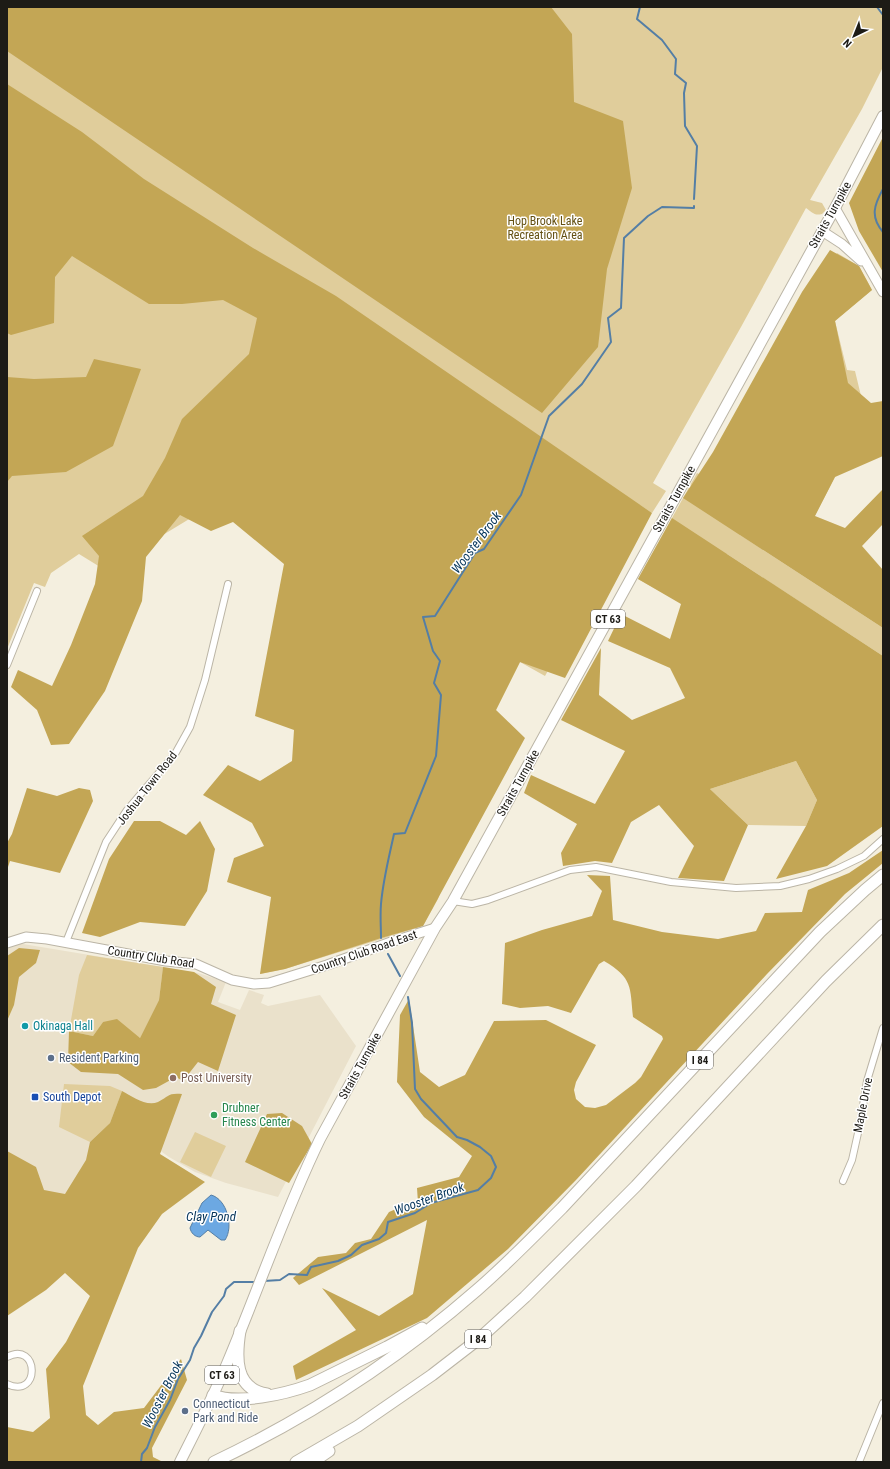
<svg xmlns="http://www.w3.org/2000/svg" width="890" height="1469" font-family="'Roboto Condensed',sans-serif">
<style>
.built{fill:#eae1cb}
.green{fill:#e0cd9b}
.forest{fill:#c3a655}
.water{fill:#6ca8e2;stroke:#547ea5}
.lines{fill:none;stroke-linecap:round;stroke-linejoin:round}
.stream{stroke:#547ea5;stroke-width:2}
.street-casing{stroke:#bbb5a6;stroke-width:8}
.secondary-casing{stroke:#bbb5a6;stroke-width:11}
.primary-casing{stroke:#bbb5a6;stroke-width:12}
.highway-casing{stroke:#bbb5a6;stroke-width:13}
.street{stroke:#fff;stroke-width:6}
.secondary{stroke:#fff;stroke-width:9}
.primary{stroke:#fff;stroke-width:10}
.highway{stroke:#fff;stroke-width:11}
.culture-dot{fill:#0f9aa8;stroke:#fff;stroke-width:1.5}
.service-dot{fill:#5c6f8a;stroke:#fff;stroke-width:1.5}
.education-dot{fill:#8d6e63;stroke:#fff;stroke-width:1.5}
.transit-dot{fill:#1a4fb4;stroke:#fff;stroke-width:1.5}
.leisure-dot{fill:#2e9e5b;stroke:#fff;stroke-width:1.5}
.labels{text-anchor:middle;stroke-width:3;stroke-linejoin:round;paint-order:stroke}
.shield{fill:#fff;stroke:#615f5c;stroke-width:1}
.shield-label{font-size:11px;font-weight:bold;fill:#1d1b16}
.street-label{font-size:12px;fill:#1d1b16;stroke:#fff}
.park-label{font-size:12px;fill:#645012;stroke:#fff}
.culture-label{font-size:12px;fill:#0d838f;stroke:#fff;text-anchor:start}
.service-label{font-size:12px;fill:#4e5e75;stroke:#fff;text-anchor:start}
.education-label{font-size:12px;fill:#785e54;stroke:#fff;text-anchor:start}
.transit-label{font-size:12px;fill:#164399;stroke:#fff;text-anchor:start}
.leisure-label{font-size:12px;fill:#27864d;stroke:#fff;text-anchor:start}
.water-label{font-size:13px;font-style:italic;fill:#06355a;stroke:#fff}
</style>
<rect width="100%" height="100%" fill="#f4efdf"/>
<path class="built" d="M 17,943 L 198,973 L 226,982 L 218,1002 L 240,1010 L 249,990 L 264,995 L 261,1003 L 268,1006 L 320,995 L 356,1046 L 278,1197 L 226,1183 L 195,1172 L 169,1157 L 144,1139 L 7,1256 L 7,949 Z"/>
<path class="green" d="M 7,7 L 883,7 L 883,67 L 862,109 L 810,200 L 822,203 L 826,210 L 822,214 C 814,216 812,212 806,208 L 741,327 L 653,483 L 666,491 L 652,513 L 640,505 L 545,676 L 520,662 L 496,710 L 438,899 L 423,926 L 285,969 L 260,974 L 300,857 L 293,802 L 304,552 L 219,501 L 105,570 L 79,554 L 51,573 L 45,587 L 34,583 L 7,649 Z
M 837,253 L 859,266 L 872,290 L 835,321 L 847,370 L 855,371 L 862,400 L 835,477 L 810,525 L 740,535 L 883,628 L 883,656 L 727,554 L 674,599 L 638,579 L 697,473 L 710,479 L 784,351 Z
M 796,761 L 817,800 L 806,826 L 748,825 L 710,789 Z
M 87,955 L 163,967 L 159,1000 L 140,1038 L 103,1022 L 93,1036 L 69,1031 L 79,975 Z
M 64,1084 L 110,1086 L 122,1091 L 110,1123 L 90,1142 L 59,1127 Z
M 195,1132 L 226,1146 L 211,1177 L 180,1162 Z"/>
<path class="forest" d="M 7,7 L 551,7 L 572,34 L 574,102 L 623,121 L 632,188 L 607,269 L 598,347 L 542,413 L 7,51 Z
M 7,84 L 82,132 L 144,179 L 253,248 L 336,296 L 652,513 L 565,678 L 520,662 L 496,710 L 525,738 L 423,926 L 381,938 L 285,969 L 260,974 L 271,897 L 227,882 L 234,858 L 264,846 L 252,823 L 203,795 L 228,765 L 260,781 L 292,761 L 294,730 L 255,716 L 284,564 L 233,522 L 211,531 L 180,515 L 146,557 L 142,601 L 105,691 L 69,744 L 51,745 L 37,710 L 11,687 L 18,670 L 52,686 L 71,645 L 95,584 L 99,556 L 82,536 L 143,496 L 165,458 L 182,419 L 249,354 L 257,318 L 223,300 L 182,304 L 149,304 L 72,256 L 55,277 L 54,323 L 11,335 L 7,333 Z
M 883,137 L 883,272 L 859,231 L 849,203 Z
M 830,250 L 859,266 L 872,290 L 835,321 L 848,383 L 871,403 L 883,401 L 883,456 L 835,477 L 815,516 L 845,528 L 883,489 L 883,524 L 862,546 L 883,570 L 883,628 L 683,498 L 713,452 L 802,292 Z
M 94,359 L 141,369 L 113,446 L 66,472 L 12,476 L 7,482 L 7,377 L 34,379 L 86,377 Z
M 672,518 L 883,656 L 883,826 L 827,866 L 776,879 L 806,826 L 817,800 L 796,761 L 710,789 L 748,825 L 724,881 L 678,878 L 694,846 L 659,805 L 631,822 L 612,863 L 595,861 L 563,866 L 561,853 L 577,824 L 524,793 L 531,775 L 595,804 L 625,751 L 561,720 L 601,648 L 599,695 L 632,720 L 685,698 L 670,668 L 608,641 L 621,614 L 670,639 L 681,604 L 638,579 Z
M 27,788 L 57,796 L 79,788 L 90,790 L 93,801 L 60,873 L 10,861 L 7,870 L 7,843 L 12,834 Z
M 134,821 L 160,821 L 186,835 L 200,821 L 215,849 L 207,891 L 185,926 L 140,922 L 100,937 L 82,933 L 109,859 Z
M 883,850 L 883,863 L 845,894 L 767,974 L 576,1180 L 508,1249 L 427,1318 L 296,1380 L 293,1366 L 356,1330 L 322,1288 L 379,1316 L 413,1294 L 427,1220 L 299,1285 L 293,1278 L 318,1257 L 346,1253 L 355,1243 L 371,1239 L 389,1212 L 396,1209 L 411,1211 L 418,1203 L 417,1188 L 459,1177 L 472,1156 L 424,1117 L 397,1082 L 400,1015 L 409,999 L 420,1072 L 439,1087 L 465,1075 L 494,1021 L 546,1020 L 596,1045 L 576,1082 L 574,1090 L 576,1099 L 585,1107 L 595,1108 L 606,1105 L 635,1083 L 641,1077 L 663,1039 L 662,1036 L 633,1017 C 630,987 633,978 604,961 L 599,964 L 571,1013 L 548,1006 L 520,1008 L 502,1004 L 505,943 L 542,930 L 592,916 L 602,891 L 587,875 L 610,876 L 613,920 L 662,932 L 718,939 L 756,931 L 765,913 L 802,912 L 808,890 L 849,873 Z
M 19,948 L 40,950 L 36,963 L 19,977 L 14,1005 L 7,1021 L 7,956 Z
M 163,967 L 194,972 L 216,987 L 211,1004 L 236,1015 L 218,1071 L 198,1062 L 183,1081 L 176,1077 L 156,1088 L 143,1090 L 118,1074 L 81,1072 L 68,1062 L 69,1031 L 93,1036 L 103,1022 L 117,1019 L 140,1038 L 159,1000 Z
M 122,1091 C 132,1096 146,1107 158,1102 C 170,1096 167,1093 182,1094 L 160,1154 L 205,1182 L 162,1214 L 138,1248 L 83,1386 L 86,1415 L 98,1425 L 114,1412 L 144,1408 L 181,1359 L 187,1380 L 152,1448 L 153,1457 L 163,1462 L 7,1462 L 7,1427 L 33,1432 L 50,1418 L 46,1369 L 66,1342 L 90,1296 L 65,1273 L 46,1290 L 7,1316 L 7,1151 L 36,1167 L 44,1190 L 65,1194 L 86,1160 L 90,1142 L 110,1123 Z
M 282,1113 L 302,1126 L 312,1144 L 289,1183 L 245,1162 L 267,1114 Z"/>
<path class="water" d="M 211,1195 C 227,1199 234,1227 225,1240 L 221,1240 L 208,1230 L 200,1237 C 195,1237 191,1233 190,1228 L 202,1203 Z"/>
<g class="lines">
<path class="stream" d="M 640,7 L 637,19 L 662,40 L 676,59 L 675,74 L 686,83 L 684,93 L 685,126 L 697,146 L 694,199
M 877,7 L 883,15
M 883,189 C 874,205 870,217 883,232
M 381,938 C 381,927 380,915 381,904 C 383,880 389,857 394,834 L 405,833 L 436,756 L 441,695 L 434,683 L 440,661 L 433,651 L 423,617 L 435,616 L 475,553 L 484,549 L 521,495 L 549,416 L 582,384 L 611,342 L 608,318 L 621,308 L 624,238 L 648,216 L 662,207 L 694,208 L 694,206
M 388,954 L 400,976
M 264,1281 L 280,1280 L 289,1274 L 307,1275 L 311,1267 L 338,1261 L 351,1255 L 362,1245 L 379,1239 L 386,1233 L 388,1222 L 415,1213 L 431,1203 L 478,1190 L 491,1178 L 496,1167 L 491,1156 L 480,1147 L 467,1140 L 457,1137 L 421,1099 L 415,1089 L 412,1023 L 408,997
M 141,1462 L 142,1454 L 147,1448 L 155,1427 L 170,1400 L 178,1379 L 190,1360 L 194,1348 L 201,1336 L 212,1312 L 224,1296 L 226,1289 L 234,1282 L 255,1282"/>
<defs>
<path id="street" d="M 7,665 L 37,591
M 453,901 L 472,904 L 488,900 L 570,870 L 596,867 L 671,882 L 736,888 L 780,886 L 809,879 L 837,869 L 864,856 L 883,839
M 66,942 L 106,842 L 127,810 L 175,754 L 190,727 L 205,680 L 228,584
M 843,1181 L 852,1160 L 860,1124 L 867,1081 L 883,1028
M 7,1357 C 39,1340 41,1400 7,1384
M 859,1462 L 883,1403"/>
<path id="secondary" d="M 835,208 L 883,292
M 822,231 L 842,244 L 861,261
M 7,943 L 26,937 L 47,939 L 166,961 L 196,964 L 232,980 L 254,984 L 269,983 L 282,979 L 327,965 L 391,942 L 435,928"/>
<path id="primary" d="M 180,1462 C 196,1430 212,1399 226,1366 C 258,1291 284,1213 320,1139 L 435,928 L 453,901 L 835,208 L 883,116"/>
<path id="highway" d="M 240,1331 C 236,1356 234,1389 267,1394
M 213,1395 C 238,1405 285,1394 310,1385 L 387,1347 L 422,1328
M 214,1462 C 309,1417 398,1359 477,1290 C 507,1264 534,1236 562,1208 L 820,932 L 865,890 L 883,875
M 296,1462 L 358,1426 L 432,1375 L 480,1338 L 525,1297 L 636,1186 L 826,981 L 883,925
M 313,1462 L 329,1451"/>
</defs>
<use href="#street" class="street-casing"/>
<use href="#secondary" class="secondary-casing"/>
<use href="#primary" class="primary-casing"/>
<use href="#highway" class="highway-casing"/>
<use href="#street" class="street"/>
<use href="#secondary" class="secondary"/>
<use href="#primary" class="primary"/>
<use href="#highway" class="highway"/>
</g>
<circle class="culture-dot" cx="25" cy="1026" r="4"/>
<g class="service-dot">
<circle cx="51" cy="1058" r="4"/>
<circle cx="185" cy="1411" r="4"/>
</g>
<circle class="education-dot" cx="173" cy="1078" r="4"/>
<rect class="transit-dot" x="31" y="1093" width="8" height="8" rx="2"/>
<circle class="leisure-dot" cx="214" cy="1115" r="4"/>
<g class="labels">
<g class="shield">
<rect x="591" y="610" width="34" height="18" rx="3"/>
<rect x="687" y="1051" width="26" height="18" rx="3"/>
<rect x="465" y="1330" width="26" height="18" rx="3"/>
<rect x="205" y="1366" width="34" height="18" rx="3"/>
</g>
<g class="shield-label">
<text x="608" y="623">CT 63</text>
<text x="700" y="1064">I 84</text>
<text x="478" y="1343">I 84</text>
<text x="222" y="1379">CT 63</text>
</g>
<g class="street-label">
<text transform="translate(830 215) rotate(-61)" y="4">Straits Turnpike</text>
<text transform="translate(674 499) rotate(-61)" y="4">Straits Turnpike</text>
<text transform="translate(518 783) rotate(-61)" y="4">Straits Turnpike</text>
<text transform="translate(147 788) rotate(-52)" y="4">Joshua Town Road</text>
<text transform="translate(364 952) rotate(-19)" y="4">Country Club Road East</text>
<text transform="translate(151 957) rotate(9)" y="4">Country Club Road</text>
<text transform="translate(360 1066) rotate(-61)" y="4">Straits Turnpike</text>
<text transform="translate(863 1105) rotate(-79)" y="4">Maple Drive</text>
</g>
<g class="park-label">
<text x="545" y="225">Hop Brook Lake<tspan x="545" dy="14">Recreation Area</tspan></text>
</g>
<g class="culture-label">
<text x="33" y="1030">Okinaga Hall</text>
</g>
<g class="service-label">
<text x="59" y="1062">Resident Parking</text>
<text x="193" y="1408">Connecticut<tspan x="193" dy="14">Park and Ride</tspan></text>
</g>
<g class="education-label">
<text x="181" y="1082">Post University</text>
</g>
<g class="transit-label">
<text x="43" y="1101">South Depot</text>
</g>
<g class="leisure-label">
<text x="222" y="1112">Drubner<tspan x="222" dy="14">Fitness Center</tspan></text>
</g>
<g class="water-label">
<text transform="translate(476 542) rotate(-53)" y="5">Wooster Brook</text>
<text transform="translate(429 1198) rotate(-20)" y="5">Wooster Brook</text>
<text x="211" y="1221">Clay Pond</text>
<text transform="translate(162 1394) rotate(-63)" y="5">Wooster Brook</text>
</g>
</g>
<rect width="890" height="1469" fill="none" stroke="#1d1b16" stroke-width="16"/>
<g transform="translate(854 36) rotate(223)" stroke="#ffffff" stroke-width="3" paint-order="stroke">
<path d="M0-3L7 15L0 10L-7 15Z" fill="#1d1b16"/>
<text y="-6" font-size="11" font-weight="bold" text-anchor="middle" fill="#1d1b16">N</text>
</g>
</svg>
